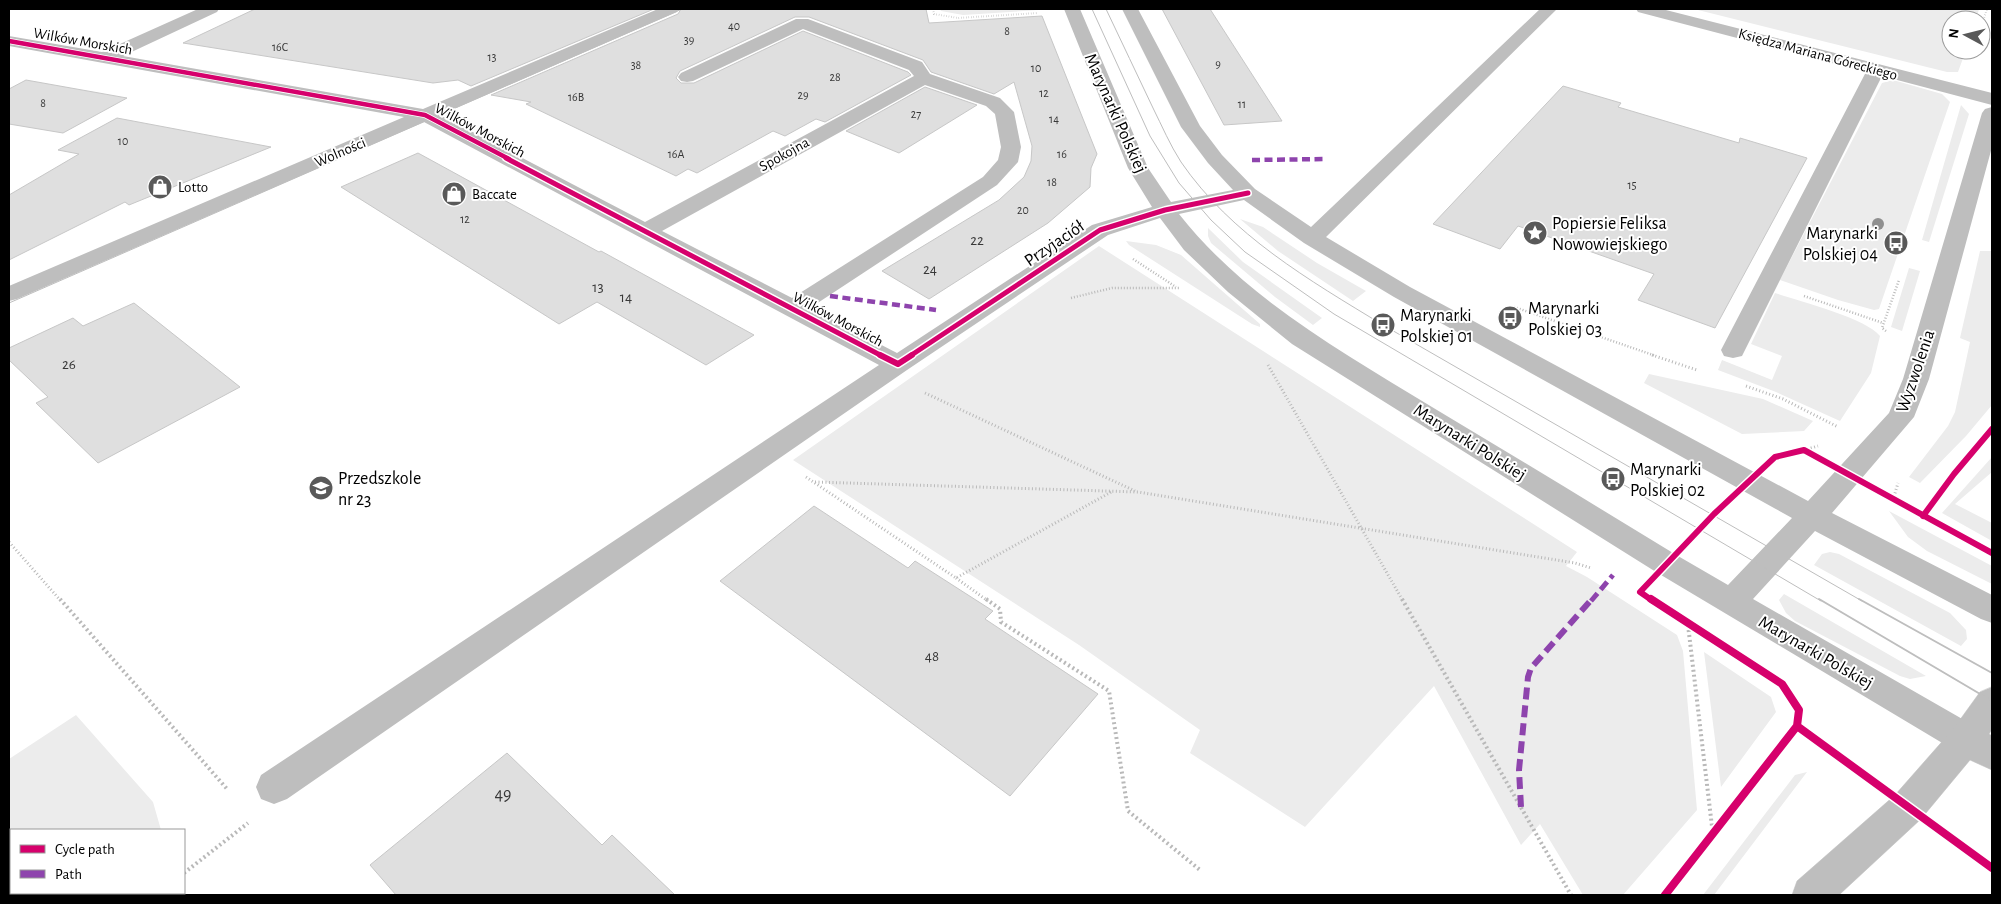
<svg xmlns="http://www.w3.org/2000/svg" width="2001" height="904" font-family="'Alegreya Sans',sans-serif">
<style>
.green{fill:#ececec}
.building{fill:#dfdfdf;stroke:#c7c7c7}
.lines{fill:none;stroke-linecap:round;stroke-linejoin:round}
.major-casing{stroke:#dbdbdb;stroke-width:1}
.path-far3{stroke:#b9b9b9;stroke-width:2;stroke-dasharray:0.5 2;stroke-linecap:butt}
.path-far2{stroke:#b9b9b9;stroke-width:2.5;stroke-dasharray:1 2;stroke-linecap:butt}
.path-far1{stroke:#b9b9b9;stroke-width:3;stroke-dasharray:1 2.5;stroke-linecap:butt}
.path{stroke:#b9b9b9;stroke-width:4;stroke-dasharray:2 3;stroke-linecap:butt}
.minor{fill:#bebebe;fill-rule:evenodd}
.major{fill:#bebebe;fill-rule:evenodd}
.tram-far1{stroke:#bebebe;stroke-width:1}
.tram{stroke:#bebebe;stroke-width:2}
.quiet-far2{stroke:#8e44ad;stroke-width:4.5;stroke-dasharray:8 4.5;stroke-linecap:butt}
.quiet-far1{stroke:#8e44ad;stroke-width:5;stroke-dasharray:10 5;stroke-linecap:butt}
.quiet{stroke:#8e44ad;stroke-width:6;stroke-dasharray:12 6;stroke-linecap:butt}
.cycleway-far3-casing{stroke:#fff;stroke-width:6}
.cycleway-far2-casing{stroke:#fff;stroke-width:8}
.cycleway-far1-casing{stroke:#fff;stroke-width:9}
.cycleway-casing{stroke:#fff;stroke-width:11}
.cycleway-far3{stroke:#d6006c;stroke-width:4.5}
.cycleway-far2{stroke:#d6006c;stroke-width:5}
.cycleway-far1{stroke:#d6006c;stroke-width:6}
.cycleway{stroke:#d6006c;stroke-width:8}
.tree{fill:#8f8f8f}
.labels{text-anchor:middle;stroke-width:4;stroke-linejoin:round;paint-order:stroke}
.far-number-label{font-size:12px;fill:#383838}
.far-street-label{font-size:15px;fill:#000;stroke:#fff}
.far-poi-label{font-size:15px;fill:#000;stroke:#fff;text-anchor:start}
.number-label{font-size:15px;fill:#383838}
.street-label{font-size:18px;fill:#000;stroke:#fff}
.poi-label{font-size:18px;fill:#000;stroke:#fff;text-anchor:start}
.near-number-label{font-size:18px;fill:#383838}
</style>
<rect width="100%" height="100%" fill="#fff"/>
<path class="green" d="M 940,9 L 1039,9 L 1039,10 L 963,15 L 941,11 Z
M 1694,9 L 1979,9 L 1976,20 L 1951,20 L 1951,50 L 1966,50 L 1958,72 L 1947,72 Z
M 1893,80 L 1942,94 L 1950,102 L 1879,309 L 1874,310 L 1838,300 L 1780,280 L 1882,83 Z
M 1961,105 L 1969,114 L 1929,242 L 1922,240 Z
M 1240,219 L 1263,227 L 1317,263 L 1366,291 L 1353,301 L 1278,251 Z
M 1208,228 L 1243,262 L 1322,318 L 1313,325 L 1275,297 L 1211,243 L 1208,236 Z
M 1126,241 L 1156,245 L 1181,255 L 1260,324 L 1260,327 L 1252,324 L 1129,245 Z
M 1099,246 L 1577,552 L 1566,566 L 1587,577 L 1677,635 L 1683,651 L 1697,810 L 1623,895 L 1583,895 L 1540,824 L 1521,845 L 1434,686 L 1305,827 L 1190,753 L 1200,730 L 1079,645 L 793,460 Z
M 1980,251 L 1992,251 L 1992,405 L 1966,436 L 1920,483 L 1909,477 L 1948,426 L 1955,412 L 1970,342 L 1960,338 Z
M 1909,268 L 1920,271 L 1902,331 L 1891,327 Z
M 1775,293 C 1799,301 1866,318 1880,336 L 1871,373 L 1840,421 L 1776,392 L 1718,370 L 1722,360 L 1772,380 L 1782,356 L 1751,344 Z
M 1649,374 L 1763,399 L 1813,421 L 1804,431 L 1742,434 L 1644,383 Z
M 1992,457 L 1992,472 L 1955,504 L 1992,523 L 1992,541 L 1942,513 Z
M 1889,511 L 1992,566 L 1992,584 L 1927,551 L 1908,537 Z
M 1830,552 L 1839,554 L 1950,613 L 1966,630 L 1967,639 L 1961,646 L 1814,565 L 1822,554 Z
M 1784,594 L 1926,676 L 1910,679 L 1900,676 L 1795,621 L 1786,613 L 1779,600 Z
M 1704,652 L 1771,697 L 1776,712 L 1721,787 Z
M 76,715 L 153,802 L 161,830 L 11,830 L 11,893 L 131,893 L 128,895 L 9,895 L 9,759 Z
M 1807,772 L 1714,895 L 1703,895 L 1795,775 Z"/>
<path class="building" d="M 255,9 L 654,9 L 471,86 L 458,80 L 433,83 L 183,43 Z
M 681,9 L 926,9 L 929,23 L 1042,16 L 1097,154 L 1091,168 L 1090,187 L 1048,223 L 929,299 L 882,271 L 999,200 L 1024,177 L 1031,161 L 1032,146 L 1014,82 L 994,94 L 931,72 L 923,60 L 809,17 L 795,17 L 680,71 L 676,78 L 681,83 L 694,83 L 803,31 L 908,72 L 911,75 L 825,122 L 816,119 L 785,136 L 773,131 L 697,173 L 688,169 L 676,176 L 526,104 L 531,102 L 491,95 L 678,14 Z
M 1162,9 L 1210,9 L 1282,121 L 1224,125 Z
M 26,80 L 127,98 L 63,133 L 9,124 L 9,89 Z
M 1563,86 L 1621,103 L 1618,107 L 1739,143 L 1740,138 L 1807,158 L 1715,328 L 1638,300 L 1654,274 L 1518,226 L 1500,249 L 1433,224 Z
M 925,87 L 977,105 L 899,153 L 846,131 Z
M 117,118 L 271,147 L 129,205 L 125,202 L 9,260 L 9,195 L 79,154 L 58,150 Z
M 418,153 L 599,252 L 601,251 L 754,335 L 706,365 L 597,302 L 559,324 L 341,187 Z
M 134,303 L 240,387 L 98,463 L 36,403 L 48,397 L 9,360 L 9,348 L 73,318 L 83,326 Z
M 814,506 L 908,568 L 915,561 L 993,611 L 985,619 L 1098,694 L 1010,796 L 720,581 Z
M 507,753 L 602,845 L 612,835 L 675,895 L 396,895 L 370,865 Z"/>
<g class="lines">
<defs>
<path id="major" d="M 1992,687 L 1992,729 L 1989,734 L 1992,736 L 1992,770 L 1970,760 L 1921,819 L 1839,895 L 1792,895 L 1797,881 L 1895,795 L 1954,728 L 1980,692 Z"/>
</defs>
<use href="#major" class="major-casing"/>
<path class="path-far3" d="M 933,9 L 934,14 L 958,18 L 1038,13
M 1981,27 L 1987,9
M 1971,57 L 1974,50"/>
<path class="path-far2" d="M 1133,259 L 1176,287
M 1804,296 L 1883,323
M 1071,298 L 1112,288 L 1179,288
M 1514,307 L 1656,356
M 1886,331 L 1882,328 L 1899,280"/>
<path class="path-far1" d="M 1652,355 L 1697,370
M 1268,365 L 1403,601
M 1746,386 L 1783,399 L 1838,427
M 925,393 L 1135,491
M 1804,450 L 1818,446
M 806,477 L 956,578 L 1113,491
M 815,482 L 1138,492 L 1575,563 L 1591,568
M 1893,500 L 1898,483
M 9,542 L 61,601
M 956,578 L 988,601"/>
<path class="path" d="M 60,599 L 228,790
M 986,599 L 1000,609 L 1001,622 L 1109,691 L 1128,811 L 1200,870
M 1402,599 L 1571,895
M 1688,625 L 1713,835
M 184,873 L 248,823
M 26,895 L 31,893
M 155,895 L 158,893"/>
<path class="minor" d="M 198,9 L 219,9 L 217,12 L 123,56 L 423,109 L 658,9 L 679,9 L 677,12 L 440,115 L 645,222 L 914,76 L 909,70 L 803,29 L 693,81 L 687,82 L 681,81 L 678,77 L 681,73 L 796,19 L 808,19 L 922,62 L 930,74 L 1000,98 L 1014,112 L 1021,147 L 1018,162 L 997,185 L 810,308 L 897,353 L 1092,225 L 1152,207 L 1128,168 L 1064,9 L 1080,9 L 1148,168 L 1171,202 L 1233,190 L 1208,163 L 1181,127 L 1122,9 L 1138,9 L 1200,126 L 1222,155 L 1255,189 L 1311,227 L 1540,9 L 1557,9 L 1326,237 L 1410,287 L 1808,501 L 1889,413 L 1903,379 L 1982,113 L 1985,109 L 1992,107 L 1992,147 L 1929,379 L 1914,417 L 1832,513 L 1992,595 L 1992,623 L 1981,619 L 1815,531 L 1753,599 L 1978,728 L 1983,739 L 1978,750 L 1966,754 L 1954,750 L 1656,572 L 1292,344 L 1228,292 L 1184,250 L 1160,218 L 1108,235 L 907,370 L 287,799 L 274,804 L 261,799 L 256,787 L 261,775 L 879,365 L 424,122 L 17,299 L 9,301 L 9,286 L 404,117 L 9,46 L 9,36 L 102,52 ZM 925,85 L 986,106 L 995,114 L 1001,147 L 998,160 L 983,177 L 792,298 L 662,231 ZM 1244,200 L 1304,243 L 1394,297 L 1792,518 L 1728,585 L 1678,556 C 1596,506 1514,456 1432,407 C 1341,351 1246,299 1179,214 Z
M 1636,9 L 1662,9 L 1992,93 L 1992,105 L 1882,76 L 1742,356 L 1733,358 L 1724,356 L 1721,350 L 1866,72 L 1638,12 Z"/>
<use href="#major" class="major"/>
<path class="tram-far1" d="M 1092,9 L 1150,136 L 1179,183 L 1211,220 L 1245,252 L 1334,314 L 1821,601
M 1106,9 C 1122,42 1137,75 1153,108 C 1162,126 1170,145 1181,162 C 1231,235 1309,280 1383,325 L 1862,601
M 9,303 L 682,9"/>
<path class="tram" d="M 1819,599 L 1992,701
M 1859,599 L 1992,673"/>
<path class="quiet-far2" d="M 1252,160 L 1325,159
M 830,296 L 936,310"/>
<path class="quiet-far1" d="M 1591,601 L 1613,575"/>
<path class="quiet" d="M 1521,807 L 1519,770 L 1528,677 L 1531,668 L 1592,599"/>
<defs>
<path id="cycleway-far3" d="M 9,41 L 425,115 L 509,159"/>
<path id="cycleway-far2" d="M 506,158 L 882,356
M 910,356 L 1100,230 L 1165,210 L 1248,193"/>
<path id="cycleway-far1" d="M 880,355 L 898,364 L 912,355
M 1923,516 L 1954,474 L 1992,429
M 1653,601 L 1640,592 L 1714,514 L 1775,457 L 1804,450 L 1992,553"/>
<path id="cycleway" d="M 1651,599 L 1782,684 L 1799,710 L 1797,726 L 1665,895
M 1797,726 L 1992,868"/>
</defs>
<use href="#cycleway-far3" class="cycleway-far3-casing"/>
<use href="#cycleway-far2" class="cycleway-far2-casing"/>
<use href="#cycleway-far1" class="cycleway-far1-casing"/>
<use href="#cycleway" class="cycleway-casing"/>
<use href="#cycleway-far3" class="cycleway-far3"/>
<use href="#cycleway-far2" class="cycleway-far2"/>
<use href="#cycleway-far1" class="cycleway-far1"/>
<use href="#cycleway" class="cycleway"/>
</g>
<circle class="tree" cx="1878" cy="224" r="6"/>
<defs>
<symbol id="shop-disc" viewBox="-11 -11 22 22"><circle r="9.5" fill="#595959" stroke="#fff"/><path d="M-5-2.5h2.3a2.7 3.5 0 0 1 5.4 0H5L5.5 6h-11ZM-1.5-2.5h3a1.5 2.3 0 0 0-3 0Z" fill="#fff"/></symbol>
<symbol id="sight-disc" viewBox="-11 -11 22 22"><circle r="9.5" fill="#595959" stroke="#fff"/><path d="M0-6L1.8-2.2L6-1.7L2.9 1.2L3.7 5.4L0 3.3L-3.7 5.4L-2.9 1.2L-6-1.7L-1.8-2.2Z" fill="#fff"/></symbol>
<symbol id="bus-disc" viewBox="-11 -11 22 22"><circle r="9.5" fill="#595959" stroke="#fff"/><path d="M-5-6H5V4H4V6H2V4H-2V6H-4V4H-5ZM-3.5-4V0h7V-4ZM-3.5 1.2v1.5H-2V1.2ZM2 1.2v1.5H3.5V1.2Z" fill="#fff"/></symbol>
<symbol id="school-disc" viewBox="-11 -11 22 22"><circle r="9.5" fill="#595959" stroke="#fff"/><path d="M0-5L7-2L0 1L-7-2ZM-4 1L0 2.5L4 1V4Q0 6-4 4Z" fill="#fff"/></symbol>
</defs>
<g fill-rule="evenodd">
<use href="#shop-disc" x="146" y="173" width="28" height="28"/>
<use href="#shop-disc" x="440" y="180" width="28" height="28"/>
<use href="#sight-disc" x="1521" y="219" width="28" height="28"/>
<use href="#bus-disc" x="1882" y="229" width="28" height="28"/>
<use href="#bus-disc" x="1496" y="304" width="28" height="28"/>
<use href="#bus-disc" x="1369" y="311" width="28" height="28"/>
<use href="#bus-disc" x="1599" y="465" width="28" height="28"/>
<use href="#school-disc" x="307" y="474" width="28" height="28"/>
</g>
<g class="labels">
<g class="far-number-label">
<text x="734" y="30">40</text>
<text x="1007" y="35">8</text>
<text x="689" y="44">39</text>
<text x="280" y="51">16C</text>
<text x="492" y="61">13</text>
<text x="1218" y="68">9</text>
<text x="636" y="69">38</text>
<text x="1036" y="72">10</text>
<text x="835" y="81">28</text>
<text x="1044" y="97">12</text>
<text x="803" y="99">29</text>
<text x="576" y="101">16B</text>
<text x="43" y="107">8</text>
<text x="1242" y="108">11</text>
<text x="916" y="118">27</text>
<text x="1054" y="123">14</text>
<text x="123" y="145">10</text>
<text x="676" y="158">16A</text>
<text x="1062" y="158">16</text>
<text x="1052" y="186">18</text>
<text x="1632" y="189">15</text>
<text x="1023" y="214">20</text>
<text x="465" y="223">12</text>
</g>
<g class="far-street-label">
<text transform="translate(83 41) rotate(10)" y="5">Wilków Morskich</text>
<text transform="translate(1818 54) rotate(15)" y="5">Księdza Mariana Góreckiego</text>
<text transform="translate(480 130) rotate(28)" y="5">Wilków Morskich</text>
<text transform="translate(340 152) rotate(-23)" y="5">Wolności</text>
<text transform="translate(784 154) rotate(-29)" y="5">Spokojna</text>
<text transform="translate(838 319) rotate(28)" y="5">Wilków Morskich</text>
</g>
<g class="far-poi-label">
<text x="178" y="192">Lotto</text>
<text x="472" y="199">Baccate</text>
</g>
<g class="number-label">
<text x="977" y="245">22</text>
<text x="930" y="274">24</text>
<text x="598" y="292">13</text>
<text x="626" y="302">14</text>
<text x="69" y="369">26</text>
<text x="932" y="661">48</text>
</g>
<g class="street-label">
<text transform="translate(1116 113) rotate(66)" y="6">Marynarki Polskiej</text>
<text transform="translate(1054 243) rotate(-34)" y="6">Przyjaciół</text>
<text transform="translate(1915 371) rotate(-71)" y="6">Wyzwolenia</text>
<text transform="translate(1470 442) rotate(32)" y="6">Marynarki Polskiej</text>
<text transform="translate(1816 652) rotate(30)" y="6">Marynarki Polskiej</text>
</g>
<g class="poi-label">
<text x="1552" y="229">Popiersie Feliksa<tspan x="1552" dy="21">Nowowiejskiego</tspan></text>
<text x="1878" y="239" text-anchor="end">Marynarki<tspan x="1878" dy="21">Polskiej 04</tspan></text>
<text x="1528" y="314">Marynarki<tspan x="1528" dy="21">Polskiej 03</tspan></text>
<text x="1400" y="321">Marynarki<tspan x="1400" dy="21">Polskiej 01</tspan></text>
<text x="1630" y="475">Marynarki<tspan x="1630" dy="21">Polskiej 02</tspan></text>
<text x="338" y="484">Przedszkole<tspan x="338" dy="21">nr 23</tspan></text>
</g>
<g class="near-number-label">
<text x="503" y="800">49</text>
</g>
</g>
<rect width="2001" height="904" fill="none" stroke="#000000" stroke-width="20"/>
<rect x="10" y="829" width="175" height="65" fill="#ffffff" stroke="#999999"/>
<rect x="20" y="845" width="25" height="8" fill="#d6006c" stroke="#999999"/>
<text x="55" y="854" font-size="15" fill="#000000">Cycle path</text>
<rect x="20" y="870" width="25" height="8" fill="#8e44ad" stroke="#999999"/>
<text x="55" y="879" font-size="15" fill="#000000">Path</text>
<g transform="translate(1966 35) rotate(277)"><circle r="24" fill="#ffffff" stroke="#999999"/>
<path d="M0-4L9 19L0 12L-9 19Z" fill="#595959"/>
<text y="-8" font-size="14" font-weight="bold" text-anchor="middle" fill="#000000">N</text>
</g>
</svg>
